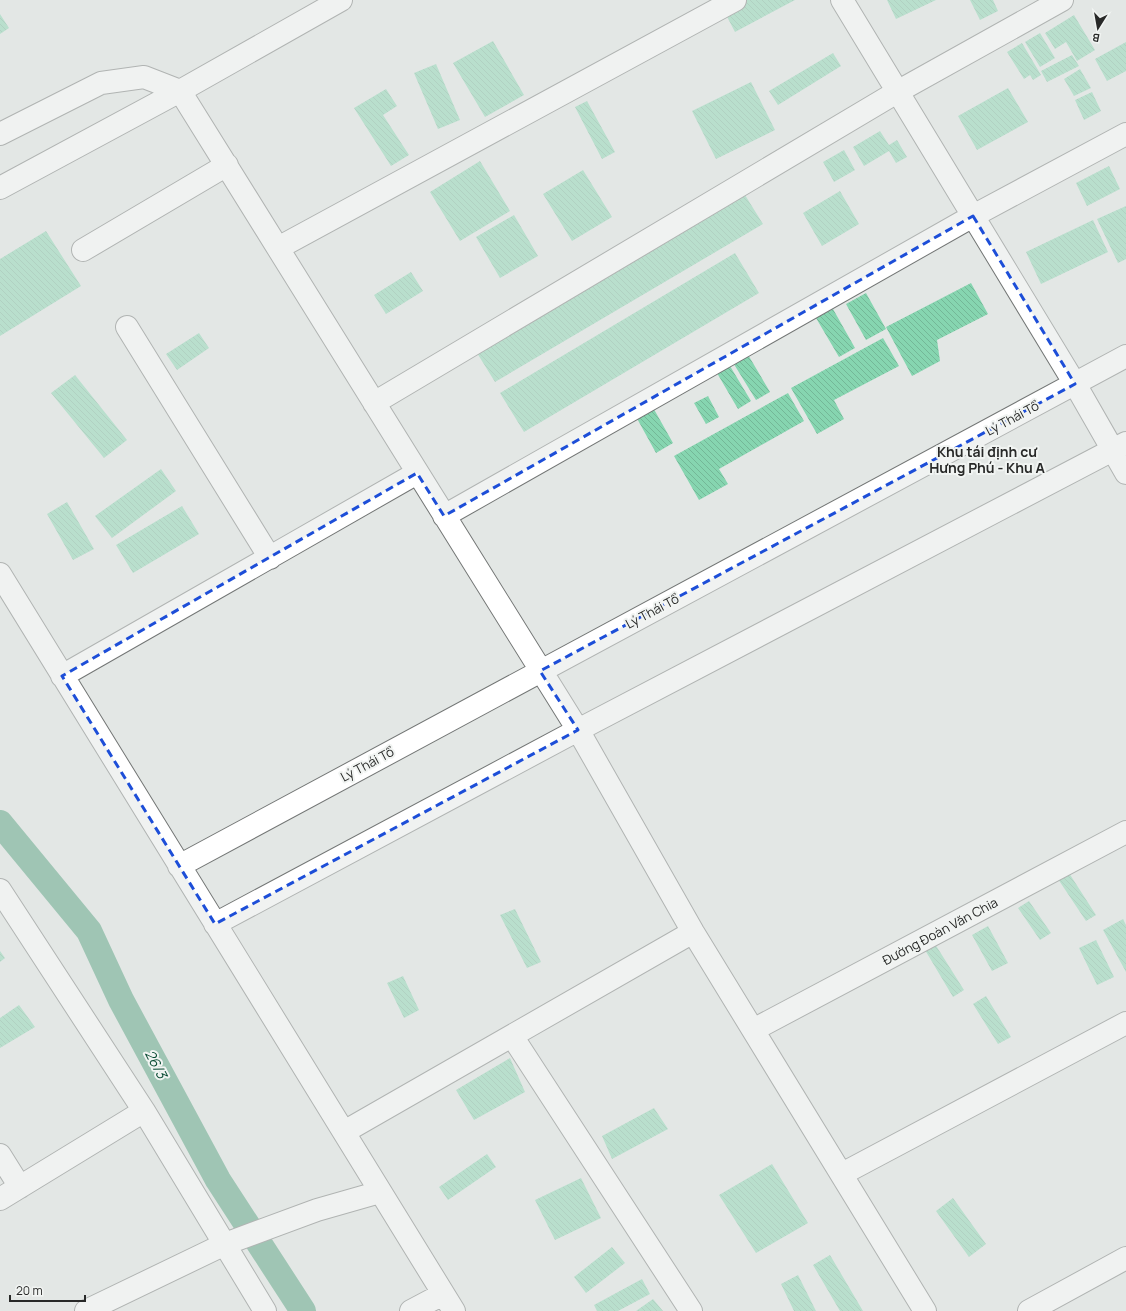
<svg xmlns="http://www.w3.org/2000/svg" width="1126" height="1311" font-family="Manrope,sans-serif">
<style>
.lines{fill:none;stroke-linecap:round;stroke-linejoin:round}
.canal{stroke:#4d9c79;stroke-width:26}
.building{fill:url(#building-back-hatch)}
.minor-casing{stroke:#737675;stroke-width:24}
.minor{stroke:#fff;stroke-width:22}
.marked{fill:none;stroke:#1d4ed8;stroke-width:3;stroke-dasharray:8 5;stroke-linejoin:round}
.labels{text-anchor:middle;stroke-width:4;stroke-linejoin:round;paint-order:stroke}
.street-label{font-size:13px;fill:#282928;stroke:#f1f4f2}
.neighbourhood-label{font-size:14px;font-weight:bold;fill:#282928;stroke:#f1f4f2}
.water-label{font-size:14px;font-style:italic;fill:#094b33;stroke:#f1f4f2}
</style>
<defs>
<pattern id="building-back-hatch" width="6" height="6" patternUnits="userSpaceOnUse"><rect width="6" height="6" fill="#86d5b0"/><path d="M-1 5l2 2M0 0l6 6M5-1l2 2" fill="none" stroke="#74b797"/></pattern>
</defs>
<rect width="100%" height="100%" fill="#e3e7e5"/>
<g class="lines">
<path class="canal" d="M 0,823 L 89,931 L 121,1000 L 218,1180 L 303,1311"/>
</g>
<path class="building" d="M 744,0 L 795,0 L 735,32 L 724,11 Z
M 887,0 L 936,0 L 896,19 Z
M 970,0 L 993,0 L 998,11 L 980,20 Z
M 0,14 L 9,28 L 0,34 Z
M 1074,15 L 1095,50 L 1077,61 L 1066,42 L 1055,49 L 1045,33 Z
M 1040,33 L 1055,58 L 1040,67 L 1025,42 Z
M 493,41 L 524,95 L 485,117 L 453,63 Z
M 1126,42 L 1126,71 L 1107,81 L 1095,59 Z
M 1022,43 L 1041,75 L 1033,80 L 1030,75 L 1024,79 L 1007,52 Z
M 833,53 L 841,66 L 778,105 L 769,91 Z
M 1072,55 L 1079,66 L 1047,82 L 1041,71 Z
M 436,64 L 460,120 L 438,129 L 414,73 Z
M 1080,69 L 1091,88 L 1074,96 L 1064,79 Z
M 751,82 L 775,130 L 716,159 L 692,111 Z
M 1008,88 L 1028,122 L 977,150 L 958,116 Z
M 386,89 L 397,106 L 383,115 L 409,155 L 391,166 L 354,108 Z
M 1092,92 L 1101,111 L 1084,120 L 1075,100 Z
M 587,101 L 615,152 L 602,159 L 575,107 Z
M 880,131 L 889,145 L 897,140 L 907,157 L 896,163 L 889,151 L 864,166 L 853,147 Z
M 844,150 L 855,170 L 834,182 L 823,162 Z
M 480,161 L 510,211 L 460,241 L 430,192 Z
M 1109,166 L 1120,189 L 1087,206 L 1076,183 Z
M 583,170 L 612,217 L 572,241 L 543,194 Z
M 840,191 L 859,224 L 822,246 L 803,213 Z
M 745,195 L 763,224 L 495,382 L 477,353 Z
M 1126,206 L 1126,259 L 1118,263 L 1097,219 Z
M 514,215 L 538,256 L 500,278 L 476,237 Z
M 1093,220 L 1108,252 L 1041,284 L 1026,252 Z
M 46,231 L 81,286 L 0,336 L 0,259 Z
M 735,253 L 759,293 L 524,432 L 500,393 Z
M 411,272 L 423,291 L 386,314 L 374,295 Z
M 971,283 L 988,314 L 937,340 L 940,361 L 912,376 L 886,327 Z
M 866,293 L 886,329 L 866,340 L 846,304 Z
M 833,309 L 855,348 L 839,357 L 816,318 Z
M 199,333 L 209,348 L 177,370 L 166,354 Z
M 883,338 L 899,366 L 834,400 L 844,419 L 817,434 L 791,388 Z
M 747,353 L 770,392 L 756,400 L 732,361 Z
M 730,366 L 751,401 L 738,409 L 717,373 Z
M 75,375 L 127,440 L 104,458 L 51,393 Z
M 788,393 L 804,421 L 719,469 L 728,484 L 699,500 L 674,456 Z
M 708,396 L 719,417 L 706,424 L 694,403 Z
M 651,404 L 673,443 L 656,453 L 634,413 Z
M 161,469 L 176,491 L 112,538 L 95,516 Z
M 67,502 L 94,549 L 73,560 L 47,514 Z
M 182,506 L 199,534 L 133,573 L 116,545 Z
M 1069,873 L 1096,915 L 1086,921 L 1058,879 Z
M 1029,901 L 1051,933 L 1040,940 L 1018,908 Z
M 515,909 L 541,962 L 527,968 L 500,915 Z
M 1123,919 L 1126,925 L 1126,972 L 1103,930 Z
M 988,926 L 1008,963 L 992,971 L 972,935 Z
M 1096,940 L 1114,977 L 1097,985 L 1079,948 Z
M 935,944 L 964,990 L 953,997 L 925,950 Z
M 0,951 L 5,958 L 0,962 Z
M 403,976 L 419,1010 L 404,1018 L 387,983 Z
M 986,996 L 1011,1037 L 998,1044 L 973,1004 Z
M 19,1005 L 35,1027 L 0,1048 L 0,1018 Z
M 510,1058 L 525,1092 L 474,1120 L 456,1090 Z
M 654,1108 L 668,1129 L 612,1159 L 602,1136 Z
M 487,1154 L 496,1167 L 448,1200 L 439,1187 Z
M 772,1164 L 808,1223 L 756,1253 L 719,1195 Z
M 581,1178 L 601,1218 L 555,1240 L 535,1200 Z
M 953,1198 L 986,1244 L 969,1257 L 936,1211 Z
M 612,1247 L 625,1263 L 586,1293 L 574,1277 Z
M 830,1255 L 863,1311 L 840,1311 L 813,1265 Z
M 798,1275 L 816,1311 L 794,1311 L 781,1284 Z
M 642,1279 L 650,1294 L 618,1311 L 597,1311 L 594,1305 Z
M 653,1299 L 663,1311 L 636,1311 Z"/>
<g class="lines">
<defs>
<path id="minor" d="M 842,0 L 1075,384 L 1126,473
M 0,134 L 101,83 L 144,77 L 180,91 L 578,730 L 693,932 L 925,1311
M 0,188 L 180,91 L 341,0
M 278,248 L 735,0
M 83,250 L 227,165
M 127,327 L 270,558
M 374,403 L 897,92 L 1062,0
M 444,516 L 973,216 L 1126,134
M 0,574 L 454,1311
M 62,676 L 417,473
M 179,866 L 1126,356
M 0,890 L 144,1111
M 215,924 L 578,730 L 1126,443
M 753,1030 L 1126,832
M 512,1036 L 691,1311
M 344,1132 L 693,932
M 0,1155 L 20,1187
M 842,1174 L 1126,1023
M 0,1199 L 144,1111 L 265,1311
M 86,1311 L 225,1244 L 317,1210 L 380,1192
M 411,1311 L 443,1294
M 1029,1311 L 1126,1258"/>
</defs>
<use href="#minor" class="minor-casing"/>
<use href="#minor" class="minor"/>
</g>
<path d="M0 0H1126V1311H0ZM 973,216 L 1075,384 L 540,671 L 578,730 L 215,924 L 62,676 L 417,473 L 444,516 Z" fill="#e3e7e5" fill-opacity=".55" fill-rule="evenodd"/>
<path class="marked" d="M 973,216 L 1075,384 L 540,671 L 578,730 L 215,924 L 62,676 L 417,473 L 444,516 Z"/>
<g class="labels">
<g class="street-label">
<text transform="translate(1012 418) rotate(-28)" y="5">Lý Thái Tổ</text>
<text transform="translate(652 611) rotate(-28)" y="5">Lý Thái Tổ</text>
<text transform="translate(367 764) rotate(-28)" y="5">Lý Thái Tổ</text>
<text transform="translate(940 931) rotate(-28)" y="5">Đường Đoàn Văn Chia</text>
</g>
<g class="neighbourhood-label">
<text x="987" y="457">Khu tái định cư<tspan x="987" dy="16">Hưng Phú - Khu A</tspan></text>
</g>
<g class="water-label">
<text transform="translate(156 1064) rotate(62)" y="5">26/3</text>
</g>
</g>
<g transform="translate(1098 28) rotate(191)" stroke="#f1f4f2" stroke-width="3" paint-order="stroke">
<path d="M0-3L7 15L0 10L-7 15Z" fill="#282928"/>
<text y="-6" font-size="11" font-weight="bold" text-anchor="middle" fill="#282928">B</text>
</g>
<path d="M10 1295v6h75v-6" fill="none" stroke="#282928" stroke-width="2"/>
<text x="16" y="1295" font-size="12" fill="#282928" stroke="#f1f4f2" stroke-width="3" paint-order="stroke">20 m</text>
</svg>
